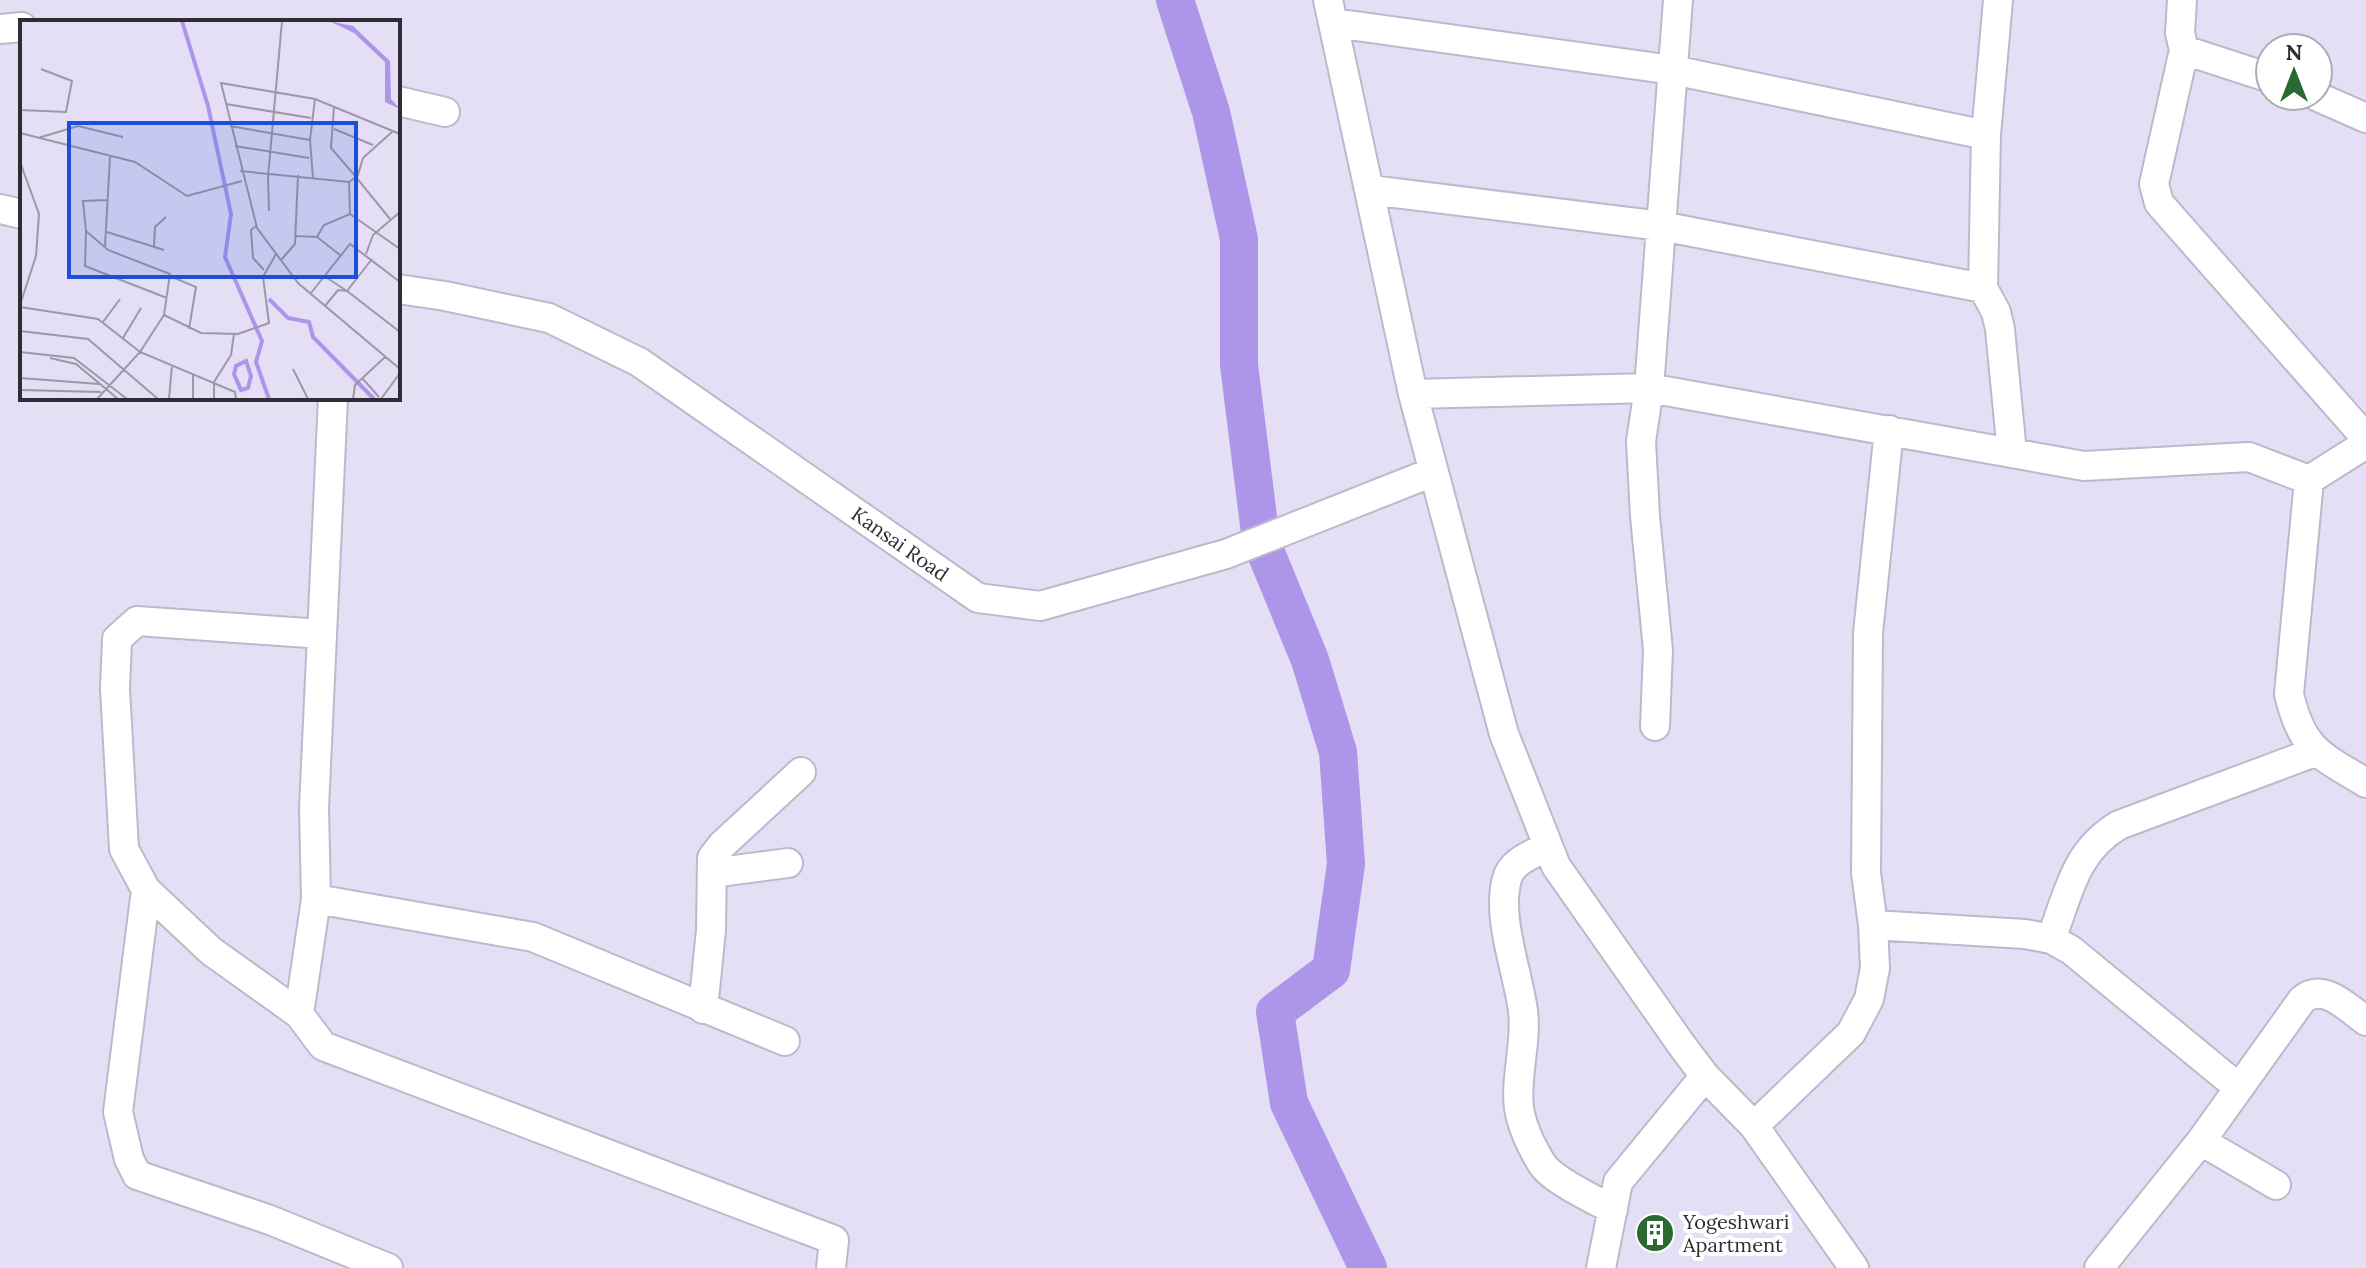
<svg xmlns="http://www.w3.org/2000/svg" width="2366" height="1268" font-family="Lora,serif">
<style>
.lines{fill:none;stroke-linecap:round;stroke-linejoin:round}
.river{stroke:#ad95ea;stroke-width:38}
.minor-casing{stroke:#bdb9cc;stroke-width:32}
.minor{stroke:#fff;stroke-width:28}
.labels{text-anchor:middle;stroke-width:8;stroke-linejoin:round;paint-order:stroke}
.street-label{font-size:20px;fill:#2f2d34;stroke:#fff}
.poi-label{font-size:20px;fill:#2f2d34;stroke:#fff;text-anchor:start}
.inset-river{fill:none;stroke:#ad95ea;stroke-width:4}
.inset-road{fill:none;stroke:#9c98a7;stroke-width:2}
.view{fill:#1d4ed8;fill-opacity:0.15;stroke:#1d4ed8;stroke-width:4}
.inset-edge{fill:none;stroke:#2f2d34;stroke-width:4}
</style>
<rect width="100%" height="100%" fill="#e4dff4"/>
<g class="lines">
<path class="river" d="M 1175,0 L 1211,112 L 1239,239 L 1239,365 L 1261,541 L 1310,660 L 1338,752 L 1346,864 L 1331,970 L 1275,1012 L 1289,1103 L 1368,1268"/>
<defs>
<path id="minor" d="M 1328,0 L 1413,394 L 1504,734 L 1556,866 L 1683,1047 L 1705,1076 L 1754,1126 L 1854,1268
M 1998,0 L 1986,135 L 1983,288 L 1996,312 L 2000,329 L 2012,453
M 2182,0 L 2180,33 L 2184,50 L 2154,184 L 2159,203 L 2366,438
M 1334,23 L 1673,70 L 1986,135
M 0,29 L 22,27
M 2184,50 L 2270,78
M 2316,96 L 2366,118
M 398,101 L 445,112
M 1371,190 L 1661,226 L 1983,288
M 0,209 L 22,214
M 398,289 L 445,296 L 549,318 L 639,362 L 978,598 L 1040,606 L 1226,554 L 1433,472
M 1413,394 L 1649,388 L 2084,466 L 2249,457 L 2309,480 L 2366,444
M 2309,480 L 2289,694 C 2302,750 2320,755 2366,783
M 322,634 L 137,621 L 117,639 L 115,689 L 124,849 L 146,890 L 211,951 L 299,1014 L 323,1046 L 834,1240 L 831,1268
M 1655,726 L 1658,650 L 1645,516 L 1641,441 L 1649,388 L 1678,0
M 1548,846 C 1534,854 1511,861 1507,879 C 1496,917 1518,972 1523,1011 C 1527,1043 1515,1077 1519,1108 C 1522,1128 1531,1146 1542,1164 C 1553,1181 1594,1199 1613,1210
M 712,873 L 788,863
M 146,890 L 118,1112 L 129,1159 L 137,1175 L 270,1220 L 388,1268
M 316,899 L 533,937 L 785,1041
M 1873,925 L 2025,934 L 2051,939 L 2071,950 L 2239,1088
M 2051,939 C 2069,893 2074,852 2119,825 L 2315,752
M 703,1009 L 711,930 L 712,858 L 722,845 L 801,772
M 299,1014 L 316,899 L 314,808 L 333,398
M 1754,1126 L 1851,1033 L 1869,999 L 1875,968 L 1873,925 L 1866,873 L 1868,633 L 1889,430
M 2201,1141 L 2276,1185
M 1601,1268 L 1618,1182 L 1705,1076
M 2099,1268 L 2201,1141 L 2302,1000 C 2323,981 2349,1009 2366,1021"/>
</defs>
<use href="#minor" class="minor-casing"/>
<use href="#minor" class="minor"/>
</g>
<defs>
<symbol id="building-disc" viewBox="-11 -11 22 22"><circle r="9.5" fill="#2a6932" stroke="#fff"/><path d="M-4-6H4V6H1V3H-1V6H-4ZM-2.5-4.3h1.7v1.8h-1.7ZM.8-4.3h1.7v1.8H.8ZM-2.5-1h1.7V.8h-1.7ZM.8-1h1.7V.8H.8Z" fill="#fff"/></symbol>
</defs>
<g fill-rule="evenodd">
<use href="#building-disc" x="1633" y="1211" width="44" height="44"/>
</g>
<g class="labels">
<g class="street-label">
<text transform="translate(900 544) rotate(35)" y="7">Kansai Road</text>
</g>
<g class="poi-label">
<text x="1683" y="1229">Yogeshwari<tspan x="1683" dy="23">Apartment</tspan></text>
</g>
</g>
<g transform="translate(20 20)">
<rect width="380" height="380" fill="#e4dff4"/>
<path d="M 309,1 L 333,6 L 370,41 L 371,79 L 380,89 L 365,82 L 365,42 L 334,13 Z" fill="#ad95ea"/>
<path class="inset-river" d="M 162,1 L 188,86 L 211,194 L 205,237 L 242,321 L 236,342 L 249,379M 249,279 L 268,298 L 289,302 L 293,317 L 354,379M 226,341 L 231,356 L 228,368 L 221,370 L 214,354 L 216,346 Z"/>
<path class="inset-road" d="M 206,84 L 291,98M 314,87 L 311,128 L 336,157M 0,90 L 46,92 L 52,61 L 21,49M 210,106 L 290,120M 314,109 L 353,125M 0,113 L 115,142 L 167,176 L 222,161M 380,114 L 295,79 L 201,63 L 237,208 L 278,263 L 380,349M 18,118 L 58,106 L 103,117M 215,126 L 289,138M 0,142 L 19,194 L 16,236 L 0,285M 220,151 L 329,162 L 336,157 L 370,199M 293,158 L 290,120 L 295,79M 337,158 L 343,138 L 373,111M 329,162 L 330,194 L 380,229M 249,191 L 248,157 L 262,1M 236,206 L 231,210 L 233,238 L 244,250M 66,211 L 65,246 L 147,278M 87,212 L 144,230M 276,216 L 297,217 L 320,235M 297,217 L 304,205 L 330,194M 85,226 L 90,137M 134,226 L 135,207 L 146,197M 346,234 L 353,215 L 380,192M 261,240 L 275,224 L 278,155M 150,256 L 176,267 L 169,309M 304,256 L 327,271 L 352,239M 291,273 L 330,224 L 380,262M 305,286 L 318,270 L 327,271 L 380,312M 0,287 L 78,299 L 120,332 L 215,372 L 216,379M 144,295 L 181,313 L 218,314 L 249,303 L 243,257 L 256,234M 83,302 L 100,279M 0,311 L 68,319 L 138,379M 103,318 L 121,288M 0,332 L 54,338 L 107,379M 30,338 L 56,344 L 98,379M 273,349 L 288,379M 0,358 L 79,364M 342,358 L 359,377M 0,370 L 81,372M 77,379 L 120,332 L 144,295 L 150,254 L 88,230 L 66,211 L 63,181 L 88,180M 149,379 L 152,345M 173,379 L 173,354M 194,379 L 194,362 L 211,335 L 214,314M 333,379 L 335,365 L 365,337M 361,379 L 380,353"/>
<path class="view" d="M 49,103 L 336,103 L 336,257 L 49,257 Z"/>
<rect width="380" height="380" class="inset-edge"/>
</g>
<g transform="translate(2294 72)"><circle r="38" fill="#ffffff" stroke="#acabae" stroke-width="2"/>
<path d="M0-6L14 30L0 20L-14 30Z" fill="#2a6932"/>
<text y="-12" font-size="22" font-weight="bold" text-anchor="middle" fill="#2f2d34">N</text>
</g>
</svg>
